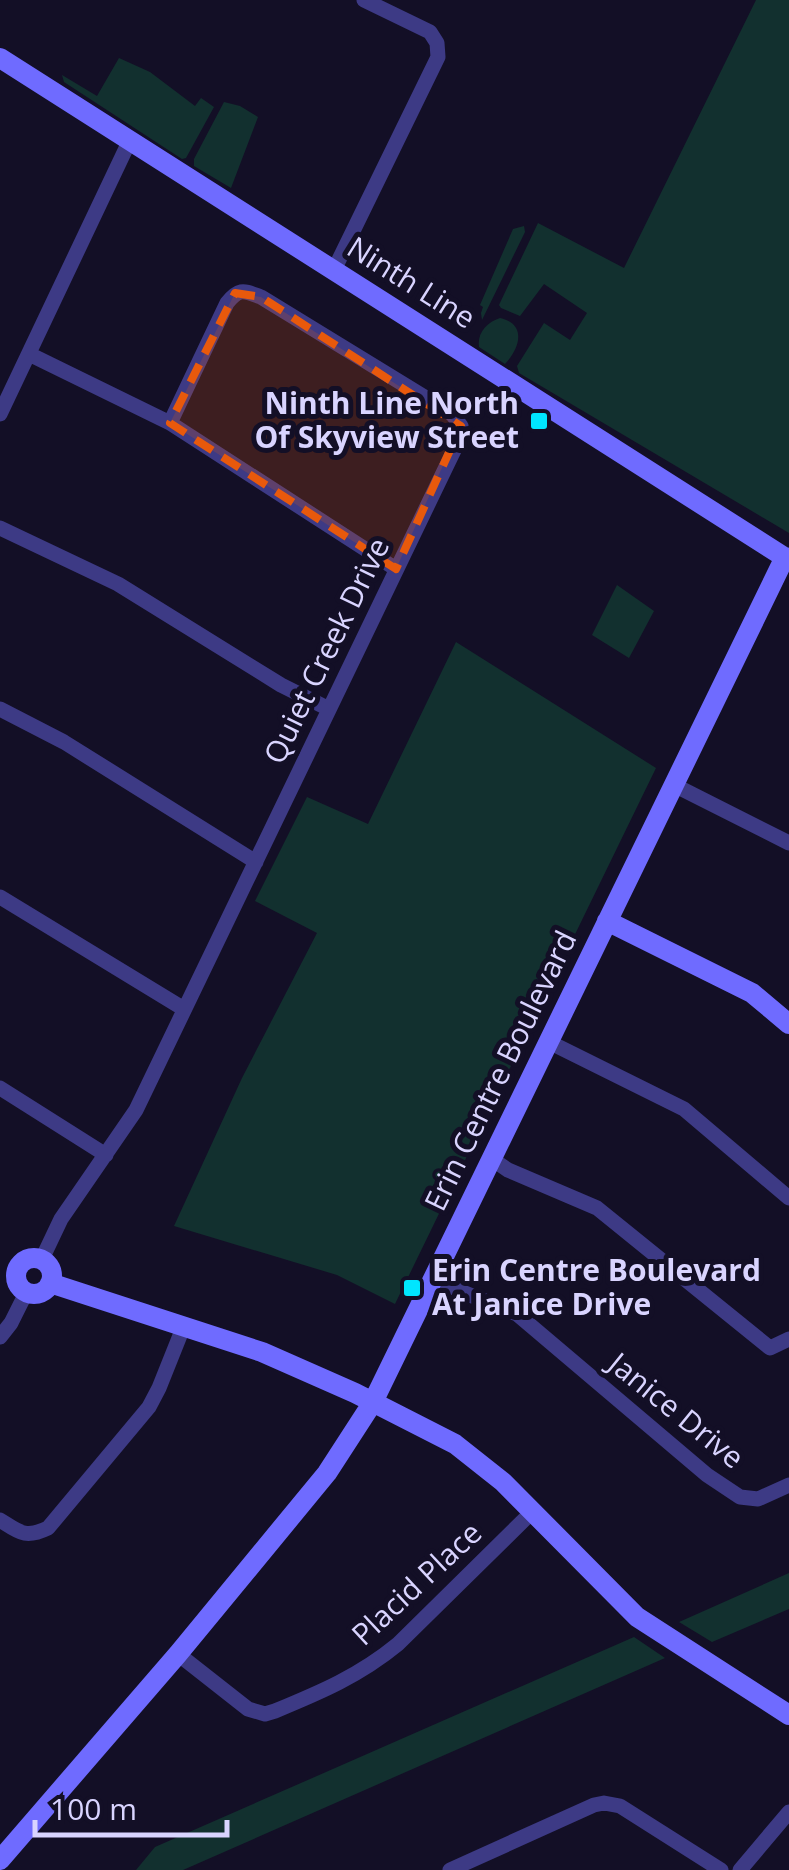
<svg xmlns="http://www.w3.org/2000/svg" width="789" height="1870" font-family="'Open Sans',sans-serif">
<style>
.green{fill:#12302f}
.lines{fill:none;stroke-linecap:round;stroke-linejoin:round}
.street{stroke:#3d3a85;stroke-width:15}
.secondary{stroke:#6f6bff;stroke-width:20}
.marked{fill:#e8590c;fill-opacity:0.2;stroke:#e8590c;stroke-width:8;stroke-dasharray:20 12;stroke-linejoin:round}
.poi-dot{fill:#00e5ff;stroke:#130f26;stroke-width:4}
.labels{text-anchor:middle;stroke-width:10;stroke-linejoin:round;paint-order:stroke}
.street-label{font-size:30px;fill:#d9d4ff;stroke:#130f26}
.poi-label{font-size:30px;font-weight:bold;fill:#d9d4ff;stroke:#130f26;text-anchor:end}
</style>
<rect width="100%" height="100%" fill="#130f26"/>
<path class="green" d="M 756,0 L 789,0 L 789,533 L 519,373 L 517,366 L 544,323 L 570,340 L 587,313 L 544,284 L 520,316 L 501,308 L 499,305 L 538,223 L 624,268 Z
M 119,58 L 150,72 L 195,106 L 201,98 L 214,107 L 186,158 L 182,159 L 64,82 L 62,75 L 97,96 Z
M 224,102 L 240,106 L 258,117 L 231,188 L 194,166 L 194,159 Z
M 524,226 L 525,232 L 482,320 L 481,313 L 483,307 L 480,305 L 513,229 Z
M 500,318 C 527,324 520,348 505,364 L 479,347 C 477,333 487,322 500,318 Z
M 617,585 L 654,611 L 629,658 L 592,635 Z
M 456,642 L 656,768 L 395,1304 L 337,1275 L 174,1226 L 242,1078 L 317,933 L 255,901 L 307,797 L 368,824 Z
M 789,1573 L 789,1609 L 712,1642 L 679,1622 Z
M 634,1637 L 665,1658 L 183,1870 L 136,1870 L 155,1847 Z"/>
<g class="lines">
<path class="street" d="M 334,270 L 438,57 L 437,43 L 430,32 L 364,0
M 29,354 L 170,423 L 396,569
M 0,414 L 130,140
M 0,528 L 118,584 L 281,685 L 329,709
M 0,709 L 64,742 L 256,862
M 674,785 L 789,843
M 0,897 L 184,1009
M 549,1042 L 684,1109 L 789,1198
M 0,1088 L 106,1155
M 492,1159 L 508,1170 L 597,1208 L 770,1348 L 789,1339
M 42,1259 L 61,1219 L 136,1110 L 459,440 L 461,426 L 452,414 L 261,297 C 244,291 240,287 227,303 L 170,423
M 435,1276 L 450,1287 L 517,1314 L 707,1475 L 740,1497 L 758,1499 L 789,1485
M 0,1337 L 11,1323 L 26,1293
M 0,1520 C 19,1532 25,1539 48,1528 L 149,1407 L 159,1388 L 183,1328
M 178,1654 L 248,1709 L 265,1714 L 275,1711 C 321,1692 359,1676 398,1644 L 532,1512
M 450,1870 L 594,1805 L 604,1803 L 620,1806 L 721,1870
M 740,1870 L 789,1812"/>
<path class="secondary" d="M 0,58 L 789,560
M 607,921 L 752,993 L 789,1024
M16 1276a18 18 0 1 1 36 0a18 18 0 1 1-36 0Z
M 50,1283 L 262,1352 L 355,1393 L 455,1444 L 503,1482 L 637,1617 L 789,1715
M 0,1860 L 178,1654 L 327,1473 L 373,1402 L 785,557"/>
</g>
<path class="marked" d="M 235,293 L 261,297 L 461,426 L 396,569 L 170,423 Z"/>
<g class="poi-dot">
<rect x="529" y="411" width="20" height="20" rx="5"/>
<rect x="402" y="1278" width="20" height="20" rx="5"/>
</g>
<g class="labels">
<g class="street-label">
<text transform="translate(411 283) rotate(32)" y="10">Ninth Line</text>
<text transform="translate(327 651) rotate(-64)" y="10">Quiet Creek Drive</text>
<text transform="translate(501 1071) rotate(-64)" y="10">Erin Centre Boulevard</text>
<text transform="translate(676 1411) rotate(39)" y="10">Janice Drive</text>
<text transform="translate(417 1584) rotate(-43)" y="10">Placid Place</text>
</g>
<g class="poi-label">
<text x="519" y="414">Ninth Line North<tspan x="519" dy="34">Of Skyview Street</tspan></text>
<text x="432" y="1281" text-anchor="start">Erin Centre Boulevard<tspan x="432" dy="34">At Janice Drive</tspan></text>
</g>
</g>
<path d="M35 1820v15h192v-15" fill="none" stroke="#d9d4ff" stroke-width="5"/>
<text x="50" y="1820" font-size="30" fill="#d9d4ff" stroke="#130f26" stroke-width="8" paint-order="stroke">100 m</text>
</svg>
